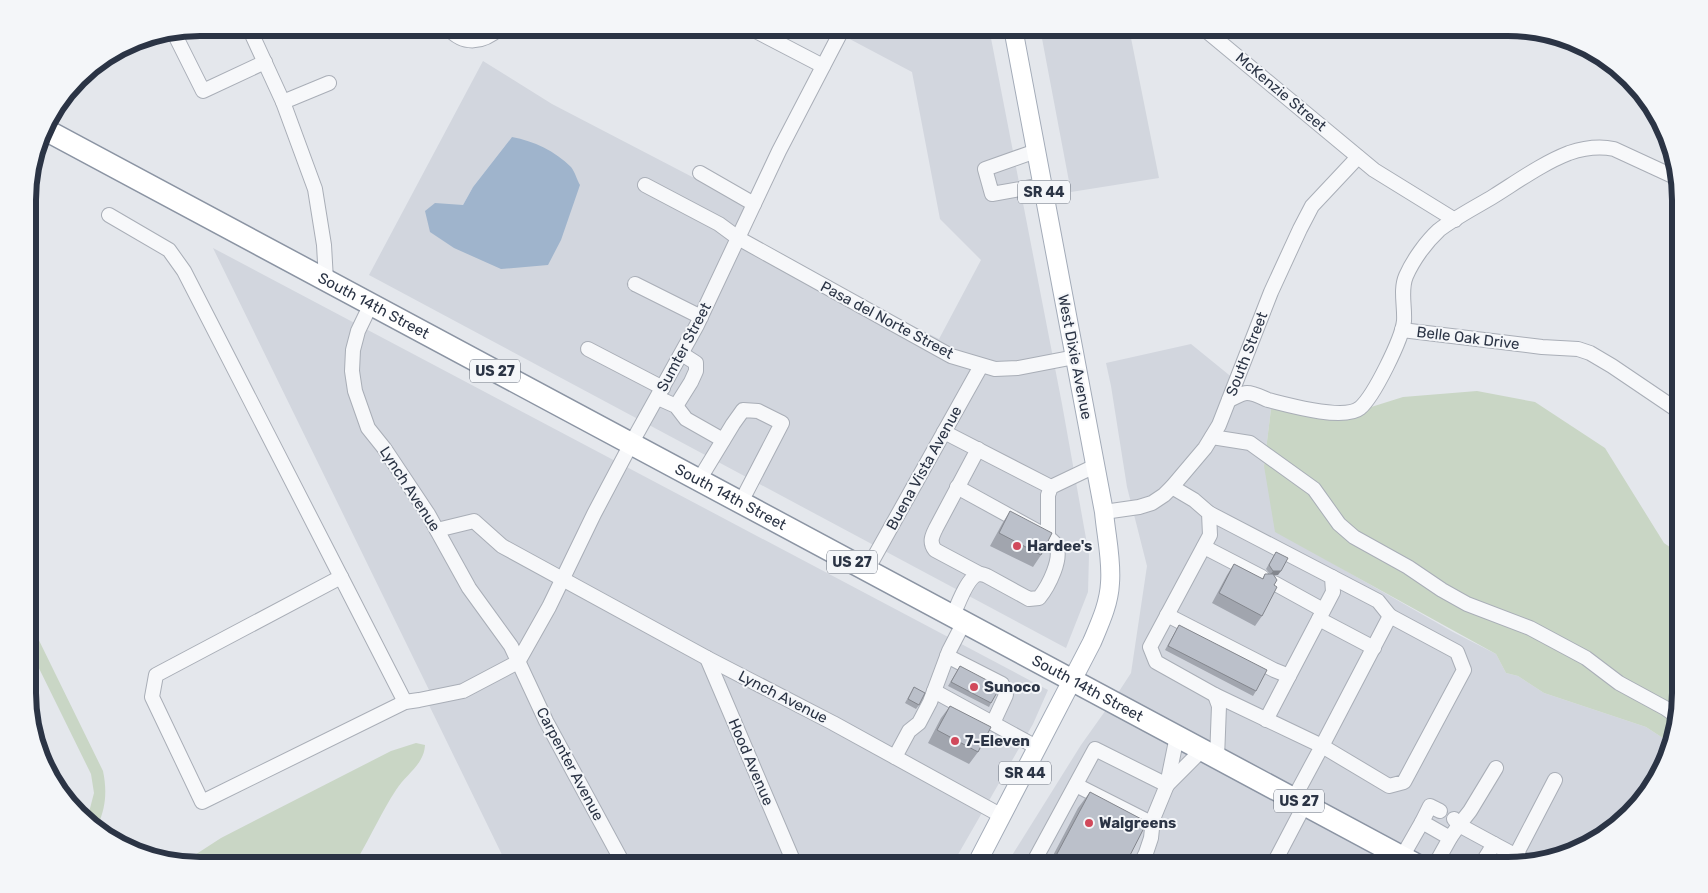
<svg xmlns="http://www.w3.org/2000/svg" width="1708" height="893" font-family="Rubik,sans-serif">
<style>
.built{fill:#d2d6de;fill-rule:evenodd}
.green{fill:#c9d6c5}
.water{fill:#9fb4cc}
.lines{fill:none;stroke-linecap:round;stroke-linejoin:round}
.minor-casing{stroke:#a9aeb7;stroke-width:16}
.major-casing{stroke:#a3abb8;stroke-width:20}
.highway-casing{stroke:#8b94a3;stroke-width:24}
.minor{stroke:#f7f8fa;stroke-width:14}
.major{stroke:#fff;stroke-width:18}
.highway{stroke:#fff;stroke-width:21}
.wall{fill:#a1a5ae}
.shaded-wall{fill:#83868d}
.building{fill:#bbc0ca;stroke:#83868d}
.poi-dot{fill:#d1495b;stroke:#f4f6f9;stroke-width:2}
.labels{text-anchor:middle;stroke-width:4;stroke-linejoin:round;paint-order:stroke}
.shield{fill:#f4f6f9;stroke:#676e7b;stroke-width:1}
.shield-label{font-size:14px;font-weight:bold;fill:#2b3445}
.street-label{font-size:15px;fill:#2b3445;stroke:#f4f6f9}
.poi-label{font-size:15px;font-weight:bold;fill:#2b3445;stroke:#f4f6f9;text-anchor:start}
.rim{fill:none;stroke:#2b3445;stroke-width:6}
</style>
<rect width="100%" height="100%" fill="#e4e7ec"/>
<path class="built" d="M 848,28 L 989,28 L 1062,404 L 1089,555 L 1088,592 L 1066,648 L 369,275 L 483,61 L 552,104 L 750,207 L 735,236 L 939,339 L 981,260 L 940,219 L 912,72 L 844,36 ZM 512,137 L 454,248 L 451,205 L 463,205 L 473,187 Z
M 1040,28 L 1129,28 L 1159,178 L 1071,192 Z
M 213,248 L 1048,690 L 1033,724 L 952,865 L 507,865 L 427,701 L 431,694 Z
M 1191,344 L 1271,409 L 1264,466 L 1320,556 L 1453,632 L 1496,654 L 1506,673 L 1518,676 L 1544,693 L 1646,727 L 1669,742 L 1663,769 L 1603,837 L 1519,865 L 1432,865 L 1116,696 L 1131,673 L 1147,566 L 1127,487 L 1111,386 L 1106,363 Z
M 1108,707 L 1403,865 L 1006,865 L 1081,745 Z"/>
<path class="green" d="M 1477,391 L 1535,402 L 1605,448 L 1664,543 L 1680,554 L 1680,693 L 1669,742 L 1646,727 L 1544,693 L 1518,676 L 1506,673 L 1496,654 L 1275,532 L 1264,466 L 1271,409 L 1324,414 L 1368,408 L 1403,397 Z
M 29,620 L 103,771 C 107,790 106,807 98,825 L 88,816 L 94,793 L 91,774 L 29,648 Z
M 416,743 L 425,745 C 424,765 406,774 396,790 C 382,811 371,836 358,858 L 352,865 L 200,865 L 184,862 L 221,838 L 391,751 Z"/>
<path class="water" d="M 512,137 C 534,141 555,151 571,167 C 575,172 577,180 580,185 L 561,240 L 548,265 L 501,269 L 454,248 L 430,232 L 425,211 L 435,203 L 463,205 L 473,187 Z"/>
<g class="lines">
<defs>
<g id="minor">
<path d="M 249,28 L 283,102"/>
<path d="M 448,28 C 464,46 483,43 500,28"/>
<path d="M 750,28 L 823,66"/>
<path d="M 1203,28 L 1374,170 L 1455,220"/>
<path d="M 174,33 L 203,91 L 265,62"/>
<path d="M 1036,151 L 985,169 L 992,194 L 1043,185"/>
<path d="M 700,173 L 754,204"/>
<path d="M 645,185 L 719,224 L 738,238 L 951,356 L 995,369 L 1018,368 L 1075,357"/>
<path d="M 109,215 L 169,250 L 184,271 L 341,577 L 156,675 L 152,697 L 202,802 L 405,702 L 419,700 L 463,691 L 518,662"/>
<path d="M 326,280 L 324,245 L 315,189 L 283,102 L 329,83"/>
<path d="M 635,284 L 701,317"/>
<path d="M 371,304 L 358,331 L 353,350 L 352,371 L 355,391 L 368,428 L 384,448 L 428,514 L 469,588 L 511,646 L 546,721 L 624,865"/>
<path d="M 1402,330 L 1542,347 L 1578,349 L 1590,353 L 1612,366 L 1680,412"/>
<path d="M 588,349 L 663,388"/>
<path d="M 658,398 L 676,406 L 686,419 L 723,440"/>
<path d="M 1229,400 C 1235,398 1241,393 1247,393 C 1254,393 1261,397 1268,400 C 1288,405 1344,421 1360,408 C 1374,396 1402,339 1404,321 C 1405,306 1400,290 1406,276 C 1413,260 1426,242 1439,230 C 1456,217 1476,207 1494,196 C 1518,181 1543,163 1569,153 C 1584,148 1599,146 1614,149 L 1679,179"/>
<path d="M 676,406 L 691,382 L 696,371 L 696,363 L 682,354"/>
<path d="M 944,432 L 1051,487"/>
<path d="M 1212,437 L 1250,443 L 1314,489 L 1339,524 L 1354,537 L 1408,567 L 1442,590 L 1467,604 L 1530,628 L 1586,658 L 1619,683 L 1665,708 L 1675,715"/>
<path d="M 978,449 L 936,528 C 932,536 929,542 935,550 L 980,574"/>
<path d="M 699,480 L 733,424 L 743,410 L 758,411 L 782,423 L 741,502"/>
<path d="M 1172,487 L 1194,500 L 1209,513 L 1210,535 L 1150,647 L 1156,662 L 1215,695 L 1322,746 L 1390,616 L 1457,652 L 1464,670 L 1404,782 L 1389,786 L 1322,746 L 1294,798"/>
<path id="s1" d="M 1104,512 L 1139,507 L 1152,503 L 1164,495 L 1172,487 L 1205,448 L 1219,425 L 1271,292 L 1300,229 L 1312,206 L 1358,157"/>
<path d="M 1209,513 L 1332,577 L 1333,592 L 1289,676"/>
<path d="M 437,530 L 474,521 L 502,546 L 707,658 L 833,723 L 1002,816"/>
<path d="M 1048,538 L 1048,495 L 1051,487 L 1095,466"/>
<path d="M 1204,547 L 1262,577"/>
<path d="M 867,570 L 981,366"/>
<path d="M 341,577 L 405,702"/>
<path d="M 1332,577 L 1378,601 L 1390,616"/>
<path d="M 1274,583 L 1323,610"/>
<path d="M 1167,615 L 1274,670 L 1289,676 L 1266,720"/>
<path d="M 953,616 C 957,606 968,576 979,574 C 981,574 986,575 987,576 L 1029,599 L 1039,598 C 1048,587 1064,557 1055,544 C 1053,541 1049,538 1046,536 L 957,487"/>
<path d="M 1319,619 L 1374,648"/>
<path d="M 947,656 L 1002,684 L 1006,695 L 993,723"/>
<path d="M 707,658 L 795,865"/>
<path d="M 518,662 L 549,607 L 594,514 L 631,444 L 697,325 L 779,151 L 843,28"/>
<path d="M 934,691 L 1038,748"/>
<path d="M 1215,695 L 1219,706 L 1217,758"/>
<path d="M 895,757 L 909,731 L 919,723 L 930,702 L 949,651 L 964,622"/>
<path d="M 1076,785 L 1153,824"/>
<path d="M 1167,785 L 1202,750"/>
<path d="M 1454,819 L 1459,825 L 1470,811 L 1496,768"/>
<path d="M 1422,822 L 1430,806 L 1440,811"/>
<path d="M 1516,855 L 1555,780"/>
<path d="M 1402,857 L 1422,822 L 1450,838"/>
<path d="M 1032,865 L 1095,749 L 1167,785"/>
<path d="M 1140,865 L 1146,853 L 1151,838 L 1153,819 L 1167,785 L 1177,736"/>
<path d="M 1273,865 L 1305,804"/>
<path d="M 1435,865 L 1450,838 L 1459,825 L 1494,844"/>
<path d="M 1481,865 L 1494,844 L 1528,862"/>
</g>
<path id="major" d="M 976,865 L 1092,642 C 1100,623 1109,604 1110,583 C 1112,560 1106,535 1104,512 L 1013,28"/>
<g id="highway">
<path id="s2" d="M 44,129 L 1417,865"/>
</g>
</defs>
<use href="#minor" class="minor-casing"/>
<use href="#major" class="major-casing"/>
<use href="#highway" class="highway-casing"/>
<use href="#minor" class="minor"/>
<use href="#major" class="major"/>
<use href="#highway" class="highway"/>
</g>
<path class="wall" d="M 1010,511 L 1041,555 L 1033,567 L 990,546 L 1002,524 Z
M 1276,552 L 1278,575 L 1274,575 L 1274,585 L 1262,616 L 1255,626 L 1212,603 L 1227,575 L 1234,564 L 1262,579 L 1265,574 L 1270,574 L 1266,569 Z
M 1179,625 L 1256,691 L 1253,696 L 1165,650 Z
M 960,666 L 991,703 L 989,707 L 948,686 Z
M 914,687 L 919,705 L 916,709 L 905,703 Z
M 950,706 L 978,752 L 969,764 L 928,743 L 941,718 Z
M 1090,792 L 1125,865 L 1048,865 L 1078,808 Z"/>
<path class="shaded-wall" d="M 1273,571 L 1281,571 L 1278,575 L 1270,575 Z"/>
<path class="building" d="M 1010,511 L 1052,533 L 1041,555 L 999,533 Z
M 1276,552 L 1288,558 L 1281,571 L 1273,571 L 1269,565 Z
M 1234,564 L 1263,579 L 1265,574 L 1273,574 L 1277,580 L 1274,585 L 1277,587 L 1262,616 L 1219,593 Z
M 1179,625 L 1267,670 L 1256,691 L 1168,646 Z
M 960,666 L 998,686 L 999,689 L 991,703 L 951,682 Z
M 914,687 L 925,693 L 919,705 L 908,699 Z
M 950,706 L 991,727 L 978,752 L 937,730 Z
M 1090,792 L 1147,822 L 1125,865 L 1051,865 Z"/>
<g class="poi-dot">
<circle cx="1017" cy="546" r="5"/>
<circle cx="974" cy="687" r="5"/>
<circle cx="955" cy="741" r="5"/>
<circle cx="1089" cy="823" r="5"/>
</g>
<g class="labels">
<g class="shield">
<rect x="1018" y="180.5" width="52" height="23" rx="4"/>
<rect x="470" y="359.5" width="50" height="23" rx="4"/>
<rect x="827" y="550.5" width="50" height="23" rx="4"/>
<rect x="999" y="761.5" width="52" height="23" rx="4"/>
<rect x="1274" y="789.5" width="50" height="23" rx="4"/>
</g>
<g class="shield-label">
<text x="1044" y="197">SR 44</text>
<text x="495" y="376">US 27</text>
<text x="852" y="567">US 27</text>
<text x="1025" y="778">SR 44</text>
<text x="1299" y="806">US 27</text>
</g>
<g class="street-label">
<text transform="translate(1281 92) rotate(40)" y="5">McKenzie Street</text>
<text dy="5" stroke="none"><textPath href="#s2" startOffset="374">South 14th Street</textPath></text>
<text transform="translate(887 320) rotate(28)" y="5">Pasa del Norte Street</text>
<text transform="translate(1468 338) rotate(7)" y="5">Belle Oak Drive</text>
<text transform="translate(684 347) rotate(-62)" y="5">Sumter Street</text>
<text dy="5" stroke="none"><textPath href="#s1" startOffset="229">South Street</textPath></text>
<text transform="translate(1075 357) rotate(79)" y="5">West Dixie Avenue</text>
<text transform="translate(924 468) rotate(-61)" y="5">Buena Vista Avenue</text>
<text transform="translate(410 489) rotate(57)" y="5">Lynch Avenue</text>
<text dy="5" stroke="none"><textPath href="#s2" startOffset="779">South 14th Street</textPath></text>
<text dy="5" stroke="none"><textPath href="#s2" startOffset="1184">South 14th Street</textPath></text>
<text transform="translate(783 697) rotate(27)" y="5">Lynch Avenue</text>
<text transform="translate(751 762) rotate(67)" y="5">Hood Avenue</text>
<text transform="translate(570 764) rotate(62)" y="5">Carpenter Avenue</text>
</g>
<g class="poi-label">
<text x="1027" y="551">Hardee's</text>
<text x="984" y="692">Sunoco</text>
<text x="965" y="746">7-Eleven</text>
<text x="1099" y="828">Walgreens</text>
</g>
</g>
<path d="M0 0H1708V893H0ZM200 36H1508A164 164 0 0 1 1672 200V693A164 164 0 0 1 1508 857H200A164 164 0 0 1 36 693V200A164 164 0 0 1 200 36Z" fill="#f4f6f9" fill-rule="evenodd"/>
<path class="rim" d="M200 36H1508A164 164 0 0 1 1672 200V693A164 164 0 0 1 1508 857H200A164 164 0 0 1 36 693V200A164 164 0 0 1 200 36Z"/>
</svg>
